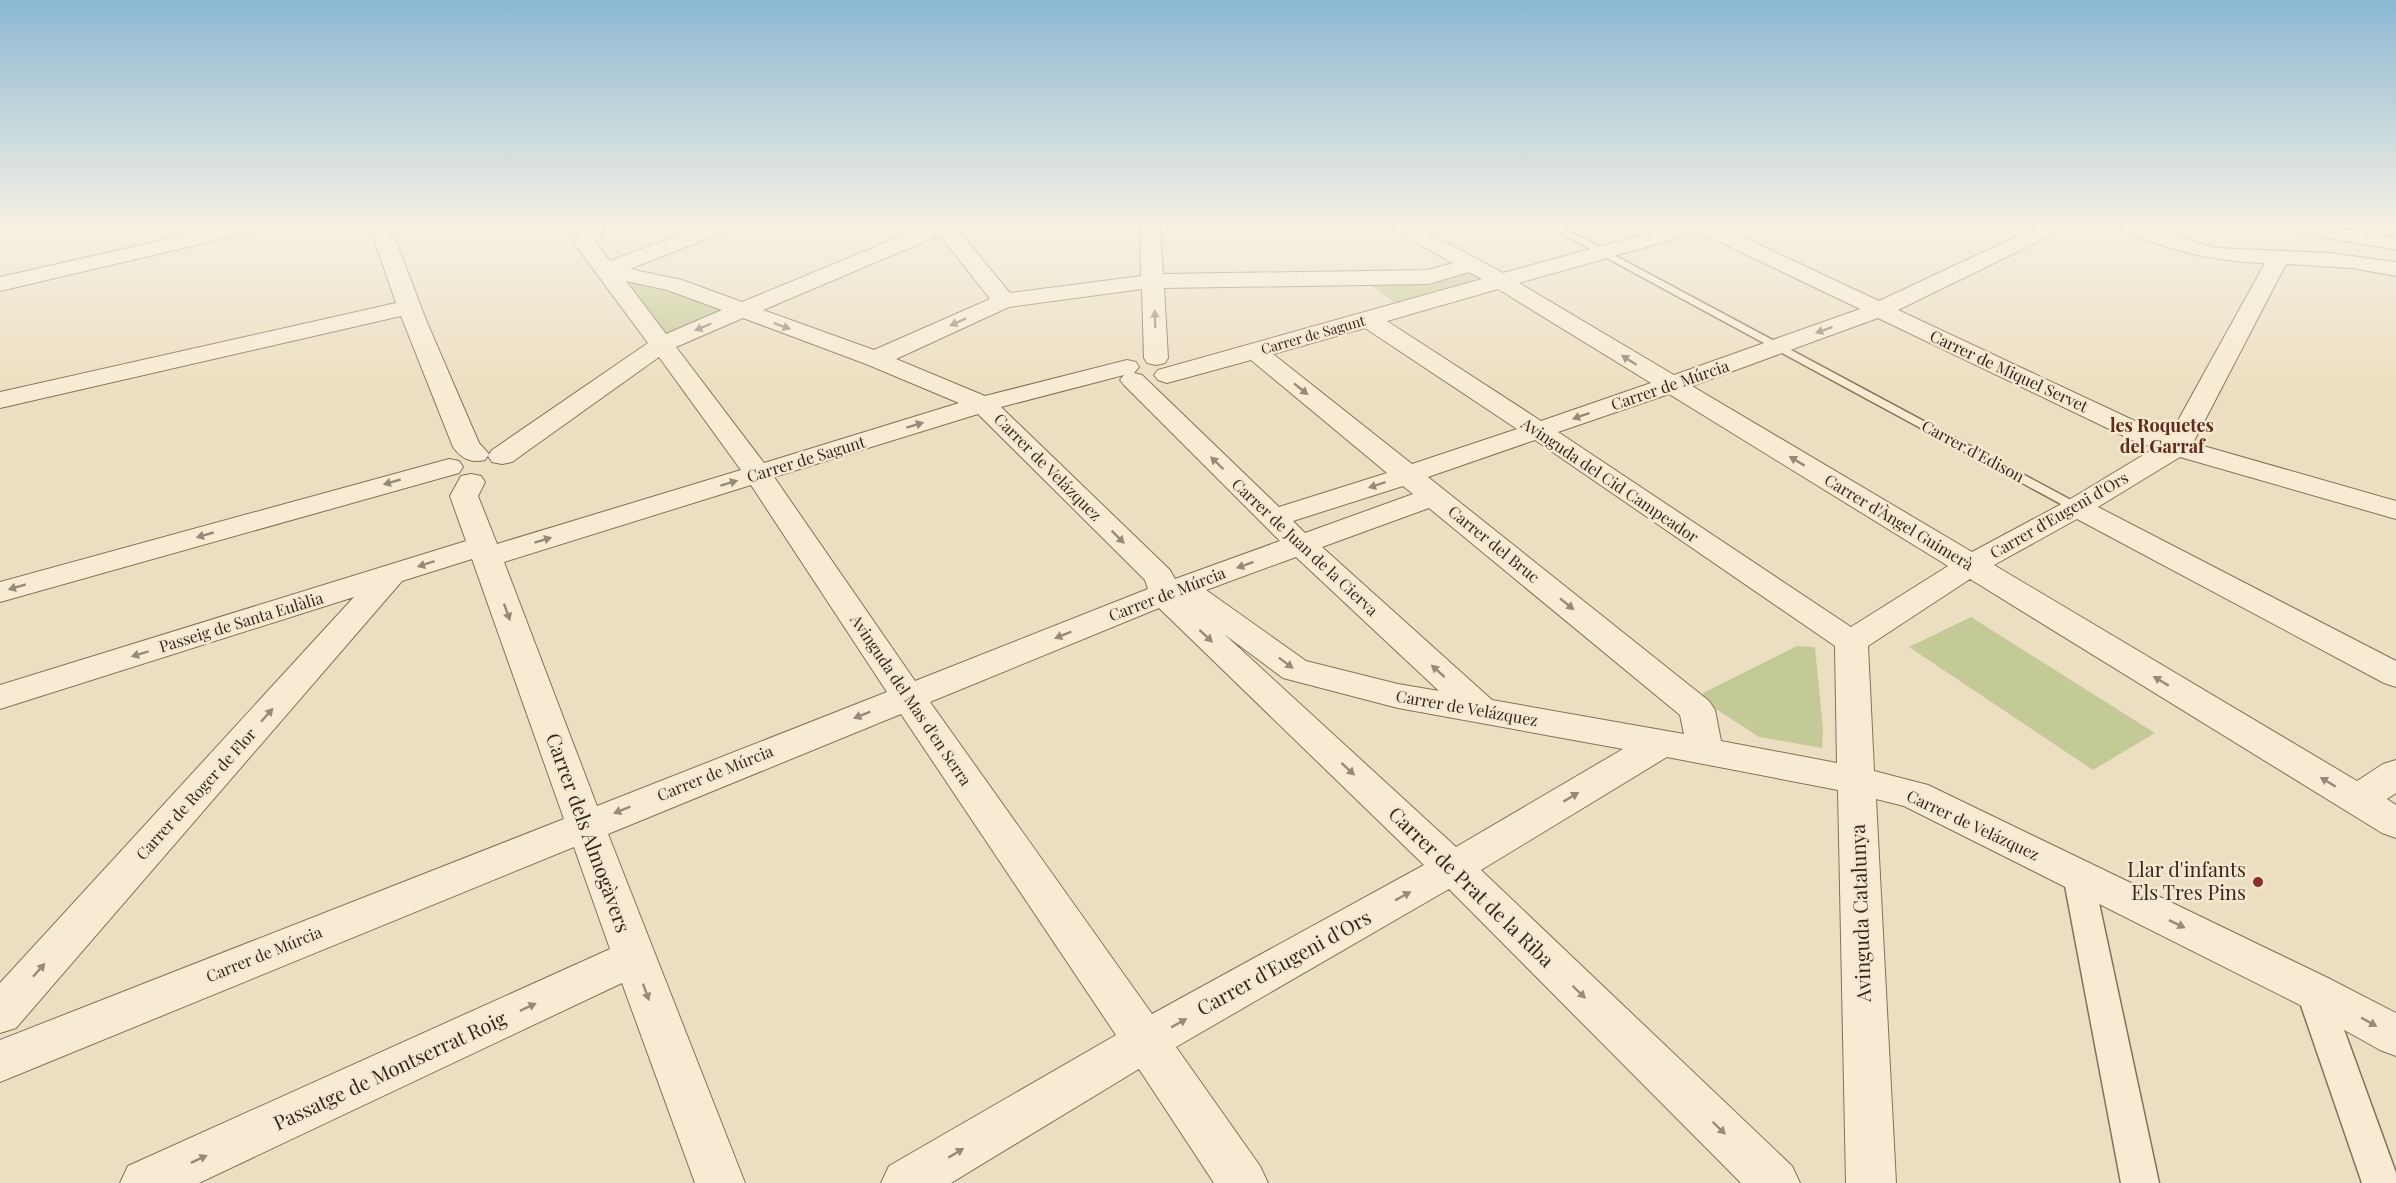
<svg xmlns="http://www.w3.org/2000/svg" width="2396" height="1183" font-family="'Playfair Display',serif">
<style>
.green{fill:#c4ca95}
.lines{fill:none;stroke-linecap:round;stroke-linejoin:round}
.service-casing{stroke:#857059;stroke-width:3}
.pedestrian-casing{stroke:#857059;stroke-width:3}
.minor-casing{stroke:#857059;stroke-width:2}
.service{fill:#f7ecd3;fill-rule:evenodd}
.pedestrian{fill:#f7ecd3;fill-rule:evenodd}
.minor{fill:#f7ecd3;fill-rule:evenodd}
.oneway{fill:#968a78}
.poi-dot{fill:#922b2d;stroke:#f4e9d0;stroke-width:2}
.labels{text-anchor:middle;stroke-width:5;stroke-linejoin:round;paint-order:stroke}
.far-street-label{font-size:14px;fill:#35281d;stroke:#f4e9d0}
.street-label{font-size:16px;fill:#35281d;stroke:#f4e9d0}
.neighbourhood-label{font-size:18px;font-weight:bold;fill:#602b1e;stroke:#f4e9d0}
.near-street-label{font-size:20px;fill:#35281d;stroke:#f4e9d0}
.near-poi-label{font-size:20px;fill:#35281d;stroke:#f4e9d0;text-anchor:end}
</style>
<rect width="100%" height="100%" fill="#ecdfc1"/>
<path class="green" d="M 606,270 L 741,311 L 662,344 Z
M 1469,270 L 1486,280 L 1400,306 L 1365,282 Z
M 1971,617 L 2155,733 L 2093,770 L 1909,647 Z
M 1797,646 L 1815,647 L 1823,729 L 1822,748 L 1759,737 L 1699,698 L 1705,692 Z"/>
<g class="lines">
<defs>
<path id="service" d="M 1546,225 L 1558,225 L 2084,507 L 2082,510 L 2072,510 Z"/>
<path id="pedestrian" d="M 2078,863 L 2089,866 L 2093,875 L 2159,1183 L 2121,1183 L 2063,875 L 2067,866 Z
M 2313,977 L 2325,981 L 2330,991 L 2396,1173 L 2396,1183 L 2362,1183 L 2296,991 L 2301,981 Z"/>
<path id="minor" d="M 230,225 L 266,225 L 263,229 L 256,231 L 0,291 L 0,277 Z
M 363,225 L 383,225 L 396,241 L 426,320 L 479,443 L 489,454 L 485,460 C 470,463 462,459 453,447 L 401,316 L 0,408 L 0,392 L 396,303 L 375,242 Z
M 587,225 L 609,225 L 596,239 L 596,243 L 610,261 L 706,225 L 734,225 L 731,229 L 630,269 L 682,280 L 742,302 L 928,225 L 961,225 L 958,230 L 1010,293 L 1141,276 L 1140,225 L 1160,225 L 1163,274 L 1428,270 L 1453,263 L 1392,229 L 1389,225 L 1414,225 L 1503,273 L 1678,225 L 1717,225 L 1879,301 L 2041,225 L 2067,225 L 2064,229 L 1898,310 L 2150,428 L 2170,435 L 2265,263 C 2206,261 2172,250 2118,229 L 2115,225 L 2143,225 L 2190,241 L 2217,248 L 2329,253 L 2396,262 L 2396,276 L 2352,268 L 2286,264 L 2193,443 L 2396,501 L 2396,519 L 2180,457 L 2098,507 L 2396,661 L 2396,687 L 2384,683 L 2077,519 L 1994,565 L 2357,781 L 2383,764 L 2396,760 L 2396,793 L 2387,799 L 2396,805 L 2396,838 L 2382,833 L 1970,579 L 1868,646 L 1874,771 L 1928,785 L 2328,978 L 2396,1013 L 2396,1056 L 2380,1050 L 2298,1004 L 1904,806 L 1876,799 L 1896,1183 L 1846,1183 L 1838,790 L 1667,757 L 1481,870 L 1792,1166 L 1800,1183 L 1741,1183 L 1449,889 L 1176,1047 L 1260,1166 L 1268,1183 L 1214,1183 L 1139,1069 L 951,1183 L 881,1183 L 889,1166 L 1116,1035 L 901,714 L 608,834 L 745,1183 L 695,1183 L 622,983 L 199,1183 L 120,1183 L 128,1166 L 610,949 L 574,847 L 0,1082 L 0,1040 L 564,819 L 472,559 L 402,581 L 16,1028 L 0,1033 L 0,983 L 354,597 L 0,709 L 0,685 L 466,541 L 450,496 L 461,476 L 471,474 L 481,476 L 485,482 L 478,496 L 497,544 L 741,470 L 659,357 L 512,462 L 502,464 L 492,462 L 488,456 L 492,450 L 648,343 L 574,243 L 579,233 ZM 1699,232 L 1860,309 L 1674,375 L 1519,283 ZM 940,235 L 990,299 L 874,350 L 763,310 ZM 1469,272 L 1482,279 L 1158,370 L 1154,375 L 1158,380 L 1167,383 L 1251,360 L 1387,473 L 1279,507 L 1142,375 L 1134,373 L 1139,367 L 1136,362 L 1127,360 L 985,396 L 896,359 L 1009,307 L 1142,289 L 1144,358 L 1147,363 L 1156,365 L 1165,363 L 1168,358 L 1164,288 L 1429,284 ZM 626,281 L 667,290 L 722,310 L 666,334 ZM 1498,289 L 1651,383 L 1541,421 L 1387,321 ZM 743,318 L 866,364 L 959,403 L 764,463 L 676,347 ZM 1878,318 L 2132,440 L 2155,448 L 2067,501 L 1972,552 L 1692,386 ZM 1365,328 L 1517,429 L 1412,464 L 1273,354 ZM 1124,375 L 1120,380 L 1124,385 L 1280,541 L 1175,579 L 1170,570 L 1001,407 ZM 1669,394 L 1948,566 L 1851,627 L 1558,432 ZM 978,414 L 1145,580 L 1148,589 L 915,681 L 774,477 ZM 1535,440 L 1835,646 L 1837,763 L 1721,741 L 1715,710 L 1709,701 L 1428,477 ZM 751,485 L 887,692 L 597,806 L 504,562 ZM 1403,486 L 1413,494 L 1305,533 L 1293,521 ZM 1429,508 L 1680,715 L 1684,734 L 1492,700 L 1322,547 ZM 1296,557 L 1439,691 L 1398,684 L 1306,661 L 1206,590 ZM 1159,608 L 1424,865 L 1152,1014 L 930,702 ZM 1224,634 L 1283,678 L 1398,708 L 1623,749 L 1456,847 Z
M 2280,225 L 2323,225 L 2396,238 L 2396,250 L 2290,231 L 2283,229 Z
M 449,459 L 459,461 L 463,467 L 459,473 L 0,602 L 0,582 Z"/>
</defs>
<use href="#service" class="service-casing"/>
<use href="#pedestrian" class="pedestrian-casing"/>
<use href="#minor" class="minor-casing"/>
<use href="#service" class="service"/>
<use href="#pedestrian" class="pedestrian"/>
<use href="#minor" class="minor"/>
</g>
<defs><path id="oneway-solid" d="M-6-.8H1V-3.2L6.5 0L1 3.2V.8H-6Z" transform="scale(1.5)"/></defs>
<g class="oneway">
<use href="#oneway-solid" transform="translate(1155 319) rotate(-92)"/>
<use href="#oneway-solid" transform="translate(958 322) rotate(156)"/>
<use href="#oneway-solid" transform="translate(782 326) rotate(20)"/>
<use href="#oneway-solid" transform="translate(703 327) rotate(157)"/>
<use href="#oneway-solid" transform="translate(1824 330) rotate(160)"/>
<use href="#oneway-solid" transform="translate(1629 360) rotate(-148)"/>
<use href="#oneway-solid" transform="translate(1301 389) rotate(39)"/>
<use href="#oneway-solid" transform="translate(1581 416) rotate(161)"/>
<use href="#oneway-solid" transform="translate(915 425) rotate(-17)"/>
<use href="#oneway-solid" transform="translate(1797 461) rotate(-149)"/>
<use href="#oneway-solid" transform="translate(1217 463) rotate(-136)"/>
<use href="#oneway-solid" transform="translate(392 482) rotate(164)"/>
<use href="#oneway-solid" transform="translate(729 483) rotate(-17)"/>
<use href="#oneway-solid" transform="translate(1377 485) rotate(162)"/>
<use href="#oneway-solid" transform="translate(205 535) rotate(164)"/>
<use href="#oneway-solid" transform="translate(1118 537) rotate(45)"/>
<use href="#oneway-solid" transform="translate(543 540) rotate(-17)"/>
<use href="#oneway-solid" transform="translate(426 564) rotate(162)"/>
<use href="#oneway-solid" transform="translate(1245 565) rotate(160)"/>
<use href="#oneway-solid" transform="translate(17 587) rotate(164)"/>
<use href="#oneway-solid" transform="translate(1567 604) rotate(39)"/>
<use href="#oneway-solid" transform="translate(507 612) rotate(70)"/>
<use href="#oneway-solid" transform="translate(1063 635) rotate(158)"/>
<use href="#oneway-solid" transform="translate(1206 636) rotate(43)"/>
<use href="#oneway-solid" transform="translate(140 654) rotate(163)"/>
<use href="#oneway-solid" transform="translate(1286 663) rotate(37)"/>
<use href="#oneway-solid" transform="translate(1438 671) rotate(-138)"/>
<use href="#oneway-solid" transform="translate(2161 681) rotate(-149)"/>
<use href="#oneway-solid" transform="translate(267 715) rotate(-48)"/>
<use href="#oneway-solid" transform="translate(862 715) rotate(158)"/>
<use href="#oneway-solid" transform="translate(1348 769) rotate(43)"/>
<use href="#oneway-solid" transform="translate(2328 782) rotate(-149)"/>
<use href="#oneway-solid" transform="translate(1571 797) rotate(-31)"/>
<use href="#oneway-solid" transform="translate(622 810) rotate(158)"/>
<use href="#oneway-solid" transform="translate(1403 896) rotate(-29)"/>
<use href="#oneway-solid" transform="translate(2177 924) rotate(26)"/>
<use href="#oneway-solid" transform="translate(39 970) rotate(-48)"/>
<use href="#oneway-solid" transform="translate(646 992) rotate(70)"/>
<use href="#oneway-solid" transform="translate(1579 992) rotate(44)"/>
<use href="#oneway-solid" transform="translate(528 1007) rotate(-25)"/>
<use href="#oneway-solid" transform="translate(2369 1022) rotate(29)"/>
<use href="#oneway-solid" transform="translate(1179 1023) rotate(-29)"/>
<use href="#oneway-solid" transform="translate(1719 1128) rotate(44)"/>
<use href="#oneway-solid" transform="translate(956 1153) rotate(-31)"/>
<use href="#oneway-solid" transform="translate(199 1159) rotate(-25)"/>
</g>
<linearGradient id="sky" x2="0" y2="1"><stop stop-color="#8cb8d4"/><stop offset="0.58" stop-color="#f6f1e3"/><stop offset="1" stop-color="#f6f1e3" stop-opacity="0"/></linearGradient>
<rect width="2396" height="390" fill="url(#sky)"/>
<circle class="poi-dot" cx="2258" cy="882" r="6"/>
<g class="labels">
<g class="far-street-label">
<text transform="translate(1313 335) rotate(-16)" y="5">Carrer de Sagunt</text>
</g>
<g class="street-label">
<text transform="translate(2009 371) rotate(25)" y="6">Carrer de Miquel Servet</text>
<text transform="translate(1670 385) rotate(-19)" y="6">Carrer de Múrcia</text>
<text transform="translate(1973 451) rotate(28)" y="6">Carrer d'Edison</text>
<text transform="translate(806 459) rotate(-17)" y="6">Carrer de Sagunt</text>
<text transform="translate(1048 467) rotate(45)" y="6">Carrer de Velázquez</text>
<text transform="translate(1610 480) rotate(34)" y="6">Avinguda del Cid Campeador</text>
<text transform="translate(2059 515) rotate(-30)" y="6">Carrer d'Eugeni d'Ors</text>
<text transform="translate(1899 522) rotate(31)" y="6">Carrer d'Àngel Guimerà</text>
<text transform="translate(1494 544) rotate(39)" y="6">Carrer del Bruc</text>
<text transform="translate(1305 547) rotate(43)" y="6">Carrer de Juan de la Cierva</text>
<text transform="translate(1167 594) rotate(-21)" y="6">Carrer de Múrcia</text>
<text transform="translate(241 622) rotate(-17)" y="6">Passeig de Santa Eulàlia</text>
<text transform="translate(911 700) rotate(56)" y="6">Avinguda del Mas d'en Serra</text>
<text transform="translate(1467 708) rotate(10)" y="6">Carrer de Velázquez</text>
<text transform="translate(715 773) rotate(-22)" y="6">Carrer de Múrcia</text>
<text transform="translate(196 794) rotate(-48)" y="6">Carrer de Roger de Flor</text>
<text transform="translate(1973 825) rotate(25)" y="6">Carrer de Velázquez</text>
<text transform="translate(264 954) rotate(-22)" y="6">Carrer de Múrcia</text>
</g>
<g class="neighbourhood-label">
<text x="2162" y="432">les Roquetes<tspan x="2162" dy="21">del Garraf</tspan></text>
</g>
<g class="near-street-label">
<text transform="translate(588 833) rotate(70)" y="7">Carrer dels Almogàvers</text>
<text transform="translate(1471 887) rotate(44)" y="7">Carrer de Prat de la Riba</text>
<text transform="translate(1861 913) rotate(-92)" y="7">Avinguda Catalunya</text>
<text transform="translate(1284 963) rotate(-29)" y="7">Carrer d'Eugeni d'Ors</text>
<text transform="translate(390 1071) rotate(-25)" y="7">Passatge de Montserrat Roig</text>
</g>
<g class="near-poi-label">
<text x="2246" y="877">Llar d'infants<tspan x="2246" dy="23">Els Tres Pins</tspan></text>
</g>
</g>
</svg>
